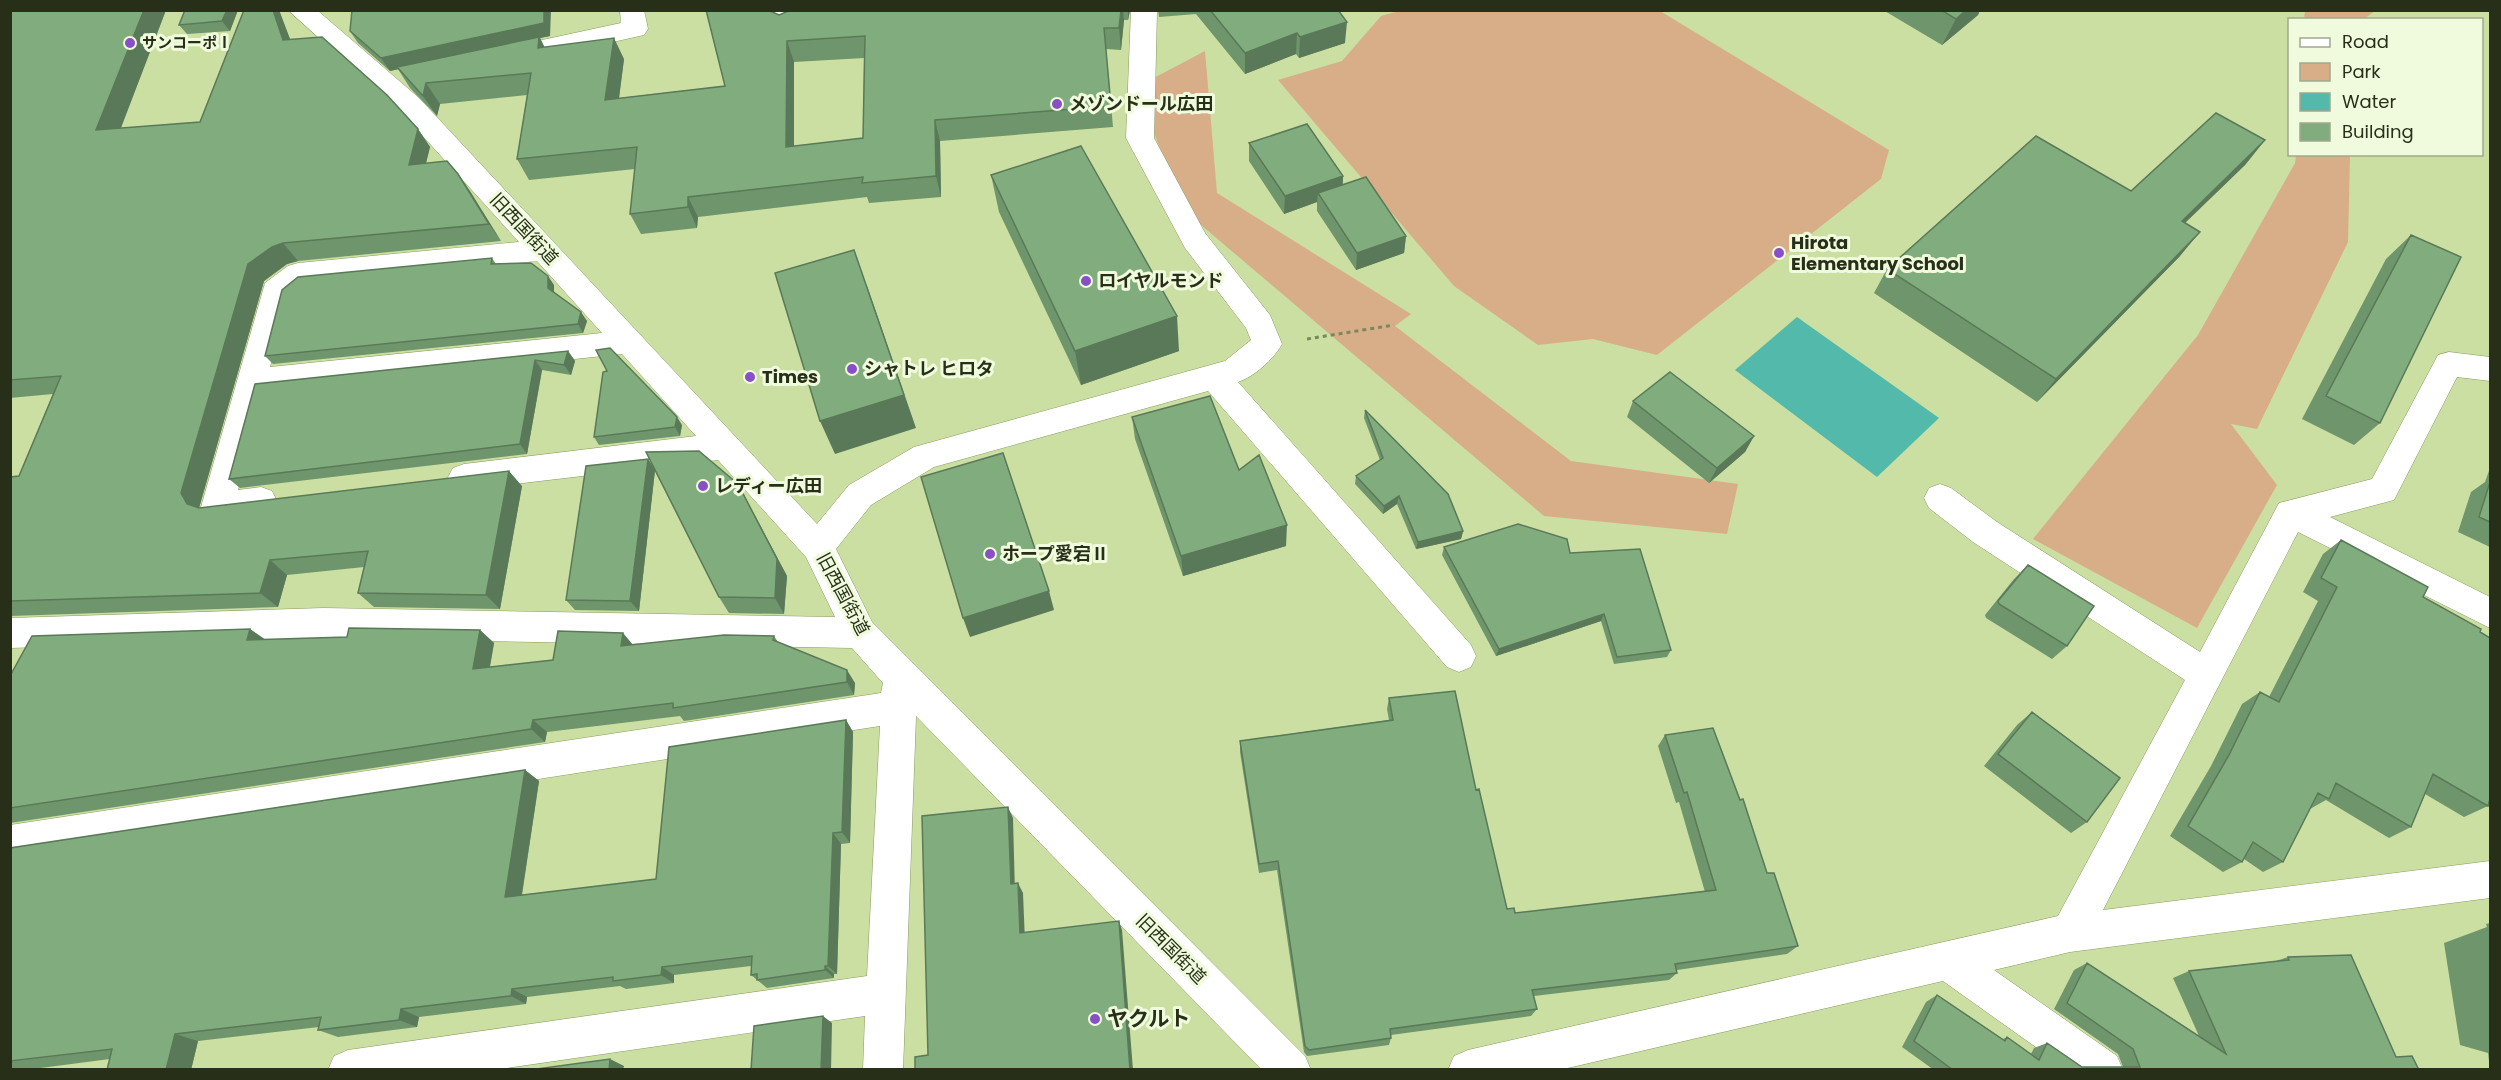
<svg xmlns="http://www.w3.org/2000/svg" width="2501" height="1080" font-family="Poppins,'Noto Sans JP',sans-serif">
<style>
.green{fill:#d8ae89}
.water{fill:#52b9ab}
.lines{fill:none;stroke-linecap:round;stroke-linejoin:round}
.minor-casing{stroke:#899b61;stroke-width:1}
.path{stroke:#7a885e;stroke-width:3;stroke-dasharray:4 4;stroke-linecap:butt}
.minor{fill:#fff;fill-rule:evenodd}
.wall{fill:#6f956c;fill-rule:evenodd}
.shaded-wall{fill:#5a7958}
.building{fill:#81ad7e;stroke:#5a7958;stroke-width:1.5;fill-rule:evenodd}
.poi-dot{fill:#884fc6;stroke:#f0fbdd;stroke-width:2}
.labels{text-anchor:middle;stroke-width:6;stroke-linejoin:round;paint-order:stroke}
.far-poi-label{font-size:15px;font-weight:bold;fill:#282f18;stroke:#f0fbdd;text-anchor:start}
.poi-label{font-size:18px;font-weight:bold;fill:#282f18;stroke:#f0fbdd;text-anchor:start}
.street-label{font-size:18px;fill:#282f18;stroke:#f0fbdd}
.near-poi-label{font-size:21px;font-weight:bold;fill:#282f18;stroke:#f0fbdd;text-anchor:start}
</style>
<rect width="100%" height="100%" fill="#cbdfa2"/>
<path class="green" d="M 1399,11 L 1660,11 L 1889,150 L 1881,179 L 1657,355 L 1593,339 L 1538,345 L 1454,286 L 1278,80 L 1342,61 L 1381,16 Z
M 2305,11 L 2305,10 L 2375,11 L 2364,19 L 2304,19 Z
M 1205,51 L 1217,193 L 1411,314 L 1395,326 L 1571,461 L 1738,484 L 1727,534 L 1544,516 L 1181,208 L 1147,113 L 1150,80 Z
M 2296,155 L 2350,155 L 2348,242 L 2257,429 L 2231,424 L 2277,485 L 2197,628 L 2033,539 L 2198,335 L 2295,163 Z"/>
<path class="water" d="M 1797,317 L 1939,418 L 1877,477 L 1735,370 Z"/>
<g class="lines">
<defs>
<path id="minor" d="M 288,10 L 317,10 L 419,98 L 817,524 L 849,485 L 914,447 L 1225,361 L 1251,340 L 1246,328 L 1185,248 L 1126,138 L 1131,10 L 1157,10 L 1154,138 L 1205,233 L 1270,315 L 1282,344 C 1274,359 1254,377 1238,382 L 1471,645 L 1476,656 L 1471,667 L 1459,672 L 1447,667 L 1208,391 L 934,467 L 871,505 L 836,549 L 872,622 L 1305,1056 L 1311,1070 L 1262,1070 L 916,716 L 903,1070 L 863,1070 L 865,1016 L 493,1070 L 328,1070 L 334,1056 L 348,1050 L 867,976 L 880,726 L 10,861 L 10,825 L 881,693 L 883,683 L 852,648 L 323,638 L 10,648 L 10,618 L 323,608 L 835,617 L 806,557 L 718,460 L 464,490 L 453,486 L 448,477 L 453,468 L 464,464 L 696,436 L 622,354 L 263,392 L 238,490 L 261,487 L 272,491 L 277,501 L 272,511 C 253,518 225,524 206,517 L 201,507 L 265,283 L 288,266 L 298,263 L 519,242 L 401,112 ZM 537,261 L 602,333 L 270,367 L 288,297 L 305,284 Z
M 620,10 L 644,10 L 648,29 L 644,35 L 519,63 L 510,60 L 506,54 L 510,48 L 519,45 L 621,23 Z
M 769,10 L 795,10 L 800,25 L 796,31 L 787,34 L 778,31 Z
M 2449,352 L 2490,357 L 2490,381 L 2457,377 L 2394,500 L 2330,517 L 2490,597 L 2490,628 L 2298,532 L 2103,910 L 2490,861 L 2490,898 L 2070,952 L 1994,970 L 2117,1056 L 2123,1070 L 2068,1070 L 1943,981 L 1559,1070 L 1448,1070 L 1454,1056 L 1468,1050 L 2058,916 L 2185,680 L 1973,542 L 1929,508 L 1924,498 L 1929,488 L 1940,484 L 1951,488 L 1997,522 L 2200,652 L 2279,503 L 2372,479 L 2438,355 Z"/>
</defs>
<use href="#minor" class="minor-casing"/>
<path class="path" d="M 1307,339 L 1394,325"/>
<use href="#minor" class="minor"/>
</g>
<path class="wall" d="M 10,10 L 166,10 L 121,128 L 200,122 L 244,10 L 279,10 L 290,39 L 418,129 L 430,147 L 426,163 L 458,174 L 501,241 L 298,261 L 287,264 L 264,281 L 199,508 L 522,486 L 500,609 L 374,607 L 358,593 L 364,567 L 287,575 L 278,607 L 10,616 L 10,477 L 19,476 L 53,394 L 10,398 Z
M 185,10 L 238,10 L 230,31 L 187,34 L 179,25 Z
M 791,10 L 1130,10 L 1128,20 L 1124,20 L 1121,50 L 1106,49 L 1113,127 L 940,141 L 941,197 L 869,203 L 867,197 L 698,217 L 697,228 L 641,234 L 630,214 L 635,169 L 529,180 L 517,159 L 527,95 L 440,104 L 437,116 L 410,88 L 398,69 L 390,71 L 358,43 L 350,31 L 550,36 L 540,38 L 544,47 L 624,59 L 619,98 L 725,86 L 779,15 ZM 864,58 L 863,138 L 794,146 L 794,62 Z
M 1158,10 L 1338,10 L 1345,43 L 1299,58 L 1296,54 L 1245,74 L 1196,14 L 1159,17 Z
M 1883,10 L 1980,10 L 1978,15 L 1942,45 Z
M 2265,140 L 2245,165 L 2185,223 L 2180,256 L 2037,402 L 1874,293 L 1887,269 L 2131,191 Z
M 1249,143 L 1343,176 L 1343,185 L 1406,236 L 1404,253 L 1356,270 L 1317,211 L 1317,202 L 1284,214 L 1249,161 Z
M 991,175 L 1179,351 L 1081,385 L 999,212 Z
M 2411,235 L 2380,423 L 2354,445 L 2302,419 L 2386,259 Z
M 492,258 L 496,264 L 554,285 L 554,292 L 587,321 L 583,333 L 273,364 L 265,356 Z
M 568,351 L 575,361 L 571,375 L 542,370 L 527,454 L 240,488 L 229,479 L 255,384 Z
M 1633,401 L 1754,436 L 1745,452 L 1709,483 L 1627,417 Z
M 1365,410 L 1463,531 L 1461,539 L 1416,549 L 1397,504 L 1383,514 L 1355,484 L 1356,476 L 1380,460 L 1364,418 Z
M 1132,417 L 1239,470 L 1286,546 L 1183,576 L 1135,439 Z
M 682,425 L 680,436 L 599,445 L 594,437 Z
M 648,459 L 653,466 L 738,484 L 787,576 L 784,614 L 729,613 L 719,597 L 655,471 L 639,611 L 575,610 L 566,600 Z
M 2490,468 L 2490,547 L 2458,532 L 2471,492 L 2485,482 Z
M 2341,540 L 2423,597 L 2480,632 L 2488,806 L 2464,817 L 2425,794 L 2411,827 L 2389,838 L 2326,800 L 2310,809 L 2283,862 L 2263,872 L 2244,859 L 2242,862 L 2223,872 L 2170,836 L 2211,766 L 2242,704 L 2260,692 L 2269,697 L 2318,601 L 2303,592 L 2323,554 Z
M 1444,547 L 1570,553 L 1671,650 L 1667,657 L 1614,664 L 1601,621 L 1496,656 L 1442,555 Z
M 2028,565 L 2067,646 L 2052,659 L 1986,618 L 1985,615 L 2014,579 Z
M 480,630 L 494,643 L 490,667 L 553,660 L 633,644 L 774,636 L 778,642 L 855,683 L 854,695 L 684,721 L 680,716 L 547,732 L 545,742 L 10,823 L 10,676 L 265,640 L 347,637 Z
M 1389,698 L 1476,790 L 1507,909 L 1515,913 L 1705,892 L 1679,802 L 1676,803 L 1658,746 L 1665,735 L 1767,873 L 1798,946 L 1787,954 L 1677,970 L 1677,973 L 1669,980 L 1534,996 L 1537,1009 L 1531,1016 L 1391,1035 L 1391,1038 L 1389,1045 L 1307,1056 L 1304,1052 L 1277,870 L 1259,873 L 1240,752 L 1240,741 L 1389,720 L 1387,709 Z
M 2032,712 L 2087,822 L 2071,833 L 1984,766 L 2017,725 Z
M 846,720 L 853,732 L 850,843 L 841,844 L 837,974 L 834,974 L 834,978 L 767,988 L 751,975 L 751,966 L 674,975 L 674,983 L 626,989 L 620,986 L 527,997 L 526,1004 L 419,1017 L 417,1027 L 338,1037 L 318,1030 L 319,1027 L 198,1041 L 191,1070 L 107,1070 L 110,1059 L 25,1070 L 10,1070 L 10,848 L 525,770 L 539,781 L 522,895 L 656,879 Z
M 2490,923 L 2490,1070 L 2488,1053 L 2460,1045 L 2444,943 L 2487,927 L 2486,924 Z
M 2288,957 L 2396,1057 L 2419,1070 L 1934,1070 L 1902,1047 L 1926,1002 L 1937,995 L 2003,1039 L 2007,1037 L 2031,1054 L 2034,1048 L 2047,1043 L 2082,1067 L 2123,1067 L 2118,1054 L 2054,1009 L 2074,970 L 2087,963 L 2199,1036 L 2173,978 L 2189,971 L 2276,961 Z"/>
<path class="shaded-wall" d="M 144,10 L 166,10 L 113,148 L 96,130 Z
M 227,10 L 238,10 L 230,31 L 222,21 Z
M 273,10 L 279,10 L 297,58 L 283,40 Z
M 544,10 L 551,10 L 550,36 L 540,38 L 550,58 L 538,48 L 539,38 L 390,71 L 381,58 Z
M 1121,10 L 1123,10 L 1124,20 L 1121,50 L 1119,28 Z
M 1128,10 L 1130,10 L 1128,20 Z
M 1966,10 L 1980,10 L 1978,15 L 1942,45 L 1956,19 Z
M 1347,22 L 1345,43 L 1299,58 L 1300,37 Z
M 1297,33 L 1296,54 L 1245,74 L 1245,53 Z
M 614,38 L 624,59 L 616,121 L 605,100 Z
M 787,41 L 794,62 L 794,168 L 786,147 Z
M 426,83 L 440,104 L 437,116 L 423,96 Z
M 935,120 L 940,141 L 941,197 L 936,176 Z
M 418,129 L 430,147 L 421,183 L 409,165 Z
M 2265,140 L 2245,165 L 2162,245 L 2182,221 Z
M 458,174 L 470,191 L 501,241 L 489,224 Z
M 1343,176 L 1342,194 L 1318,193 L 1317,202 L 1284,214 L 1285,196 Z
M 688,197 L 698,217 L 697,228 L 688,207 Z
M 2200,232 L 2180,256 L 2037,402 L 2056,379 Z
M 1406,236 L 1404,253 L 1356,270 L 1357,253 Z
M 283,243 L 298,261 L 287,264 L 264,281 L 199,508 L 187,504 L 181,493 L 248,264 L 272,247 Z
M 548,276 L 554,285 L 554,296 L 548,288 Z
M 867,286 L 916,428 L 835,454 L 820,421 Z
M 581,312 L 587,321 L 583,333 L 578,324 Z
M 1177,316 L 1179,351 L 1081,385 L 1075,351 Z
M 568,351 L 575,361 L 571,375 L 564,365 Z
M 535,360 L 542,370 L 527,454 L 520,444 Z
M 677,417 L 682,425 L 680,436 L 675,427 Z
M 1754,436 L 1745,452 L 1709,483 L 1717,468 Z
M 648,459 L 655,470 L 639,611 L 630,601 Z
M 509,471 L 522,486 L 500,609 L 486,595 Z
M 738,484 L 787,576 L 784,614 L 775,598 Z
M 1399,496 L 1397,504 L 1383,514 L 1384,506 Z
M 1287,525 L 1286,546 L 1183,576 L 1181,556 Z
M 1463,531 L 1461,539 L 1416,549 L 1418,542 Z
M 270,560 L 287,575 L 278,607 L 260,593 Z
M 1049,591 L 1054,610 L 970,637 L 963,618 Z
M 1604,614 L 1601,621 L 1496,656 L 1499,649 Z
M 250,629 L 269,642 L 247,640 Z
M 480,630 L 494,643 L 487,682 L 473,669 Z
M 623,633 L 634,646 L 621,646 Z
M 847,670 L 855,683 L 854,695 L 847,682 Z
M 533,720 L 547,732 L 545,742 L 531,729 Z
M 846,720 L 853,732 L 850,843 L 842,832 Z
M 525,770 L 539,781 L 520,906 L 505,897 Z
M 1008,807 L 1013,818 L 1015,894 L 1011,884 Z
M 833,833 L 841,844 L 837,974 L 828,966 Z
M 1018,883 L 1023,893 L 1025,942 L 1020,933 Z
M 1119,921 L 1122,930 L 1133,1070 L 1130,1070 Z
M 825,966 L 834,974 L 834,978 L 825,970 Z
M 662,967 L 674,975 L 674,983 L 661,975 Z
M 512,989 L 527,997 L 526,1004 L 511,996 Z
M 401,1009 L 419,1017 L 417,1027 L 399,1020 Z
M 823,1016 L 832,1023 L 831,1070 L 821,1070 Z
M 175,1034 L 198,1041 L 191,1070 L 166,1070 Z
M 610,1059 L 624,1066 L 623,1070 L 609,1070 Z"/>
<path class="building" d="M 10,10 L 144,10 L 96,130 L 200,122 L 244,10 L 273,10 L 283,40 L 322,37 L 387,95 L 418,129 L 409,165 L 447,161 L 458,174 L 489,224 L 283,243 L 272,247 L 248,264 L 181,493 L 187,504 L 199,508 L 509,471 L 486,595 L 358,593 L 368,551 L 270,560 L 260,593 L 10,601 L 10,477 L 19,476 L 61,376 L 10,380 Z
M 185,10 L 227,10 L 222,21 L 179,25 Z
M 352,10 L 544,10 L 544,23 L 381,58 L 350,31 Z
M 706,10 L 768,10 L 779,15 L 791,10 L 1121,10 L 1119,28 L 1104,28 L 1111,106 L 935,120 L 936,176 L 862,183 L 863,177 L 688,197 L 688,207 L 630,214 L 637,147 L 517,159 L 531,73 L 426,83 L 423,96 L 397,67 L 539,37 L 538,48 L 614,38 L 605,100 L 725,86 ZM 865,36 L 863,138 L 786,147 L 787,41 Z
M 1210,10 L 1338,10 L 1347,22 L 1300,37 L 1297,33 L 1245,53 Z
M 1941,10 L 1966,10 L 1956,19 Z
M 2216,113 L 2265,140 L 2182,221 L 2200,232 L 2056,379 L 1887,269 L 2036,136 L 2131,191 Z
M 1307,124 L 1343,176 L 1285,196 L 1249,143 Z
M 1081,146 L 1177,316 L 1075,351 L 991,175 Z
M 1366,177 L 1406,236 L 1357,253 L 1318,193 Z
M 2411,235 L 2461,257 L 2380,423 L 2326,396 Z
M 854,250 L 904,395 L 820,421 L 775,273 Z
M 492,258 L 491,264 L 531,263 L 548,276 L 548,288 L 581,312 L 578,324 L 265,356 L 282,290 L 298,277 Z
M 610,348 L 677,417 L 675,427 L 594,437 L 603,372 L 607,371 L 596,350 Z
M 568,351 L 564,365 L 535,360 L 520,444 L 229,479 L 255,384 Z
M 1670,372 L 1754,436 L 1717,468 L 1633,401 Z
M 1210,396 L 1239,470 L 1259,455 L 1287,525 L 1181,556 L 1132,417 Z
M 1365,410 L 1448,494 L 1463,531 L 1418,542 L 1399,496 L 1384,506 L 1356,476 L 1383,458 Z
M 699,451 L 738,484 L 777,559 L 775,598 L 719,597 L 646,452 Z
M 1003,453 L 1049,591 L 963,618 L 921,477 Z
M 648,459 L 630,601 L 566,600 L 586,466 Z
M 2490,482 L 2490,522 L 2479,517 Z
M 1518,524 L 1567,539 L 1570,553 L 1640,549 L 1671,650 L 1617,657 L 1604,614 L 1499,649 L 1444,547 Z
M 2341,540 L 2428,587 L 2423,597 L 2481,629 L 2480,632 L 2490,638 L 2490,799 L 2488,806 L 2433,774 L 2411,827 L 2336,783 L 2329,799 L 2318,793 L 2283,862 L 2253,842 L 2242,862 L 2188,826 L 2229,755 L 2260,692 L 2279,702 L 2337,587 L 2321,578 Z
M 2028,565 L 2094,606 L 2067,646 L 1999,604 L 1998,601 Z
M 349,628 L 480,630 L 473,669 L 553,660 L 558,631 L 623,633 L 621,646 L 724,635 L 774,636 L 773,640 L 847,670 L 847,682 L 673,708 L 673,703 L 533,720 L 531,729 L 10,808 L 10,676 L 32,636 L 250,629 L 247,640 L 347,637 Z
M 1455,691 L 1476,790 L 1479,789 L 1507,909 L 1514,908 L 1515,913 L 1716,890 L 1687,792 L 1684,793 L 1665,735 L 1713,728 L 1740,800 L 1743,799 L 1767,873 L 1774,873 L 1798,946 L 1675,964 L 1677,973 L 1532,990 L 1537,1009 L 1390,1029 L 1391,1038 L 1309,1050 L 1305,1046 L 1278,861 L 1259,864 L 1240,741 L 1393,720 L 1389,698 Z
M 2032,712 L 2120,778 L 2087,822 L 1998,754 Z
M 846,720 L 842,832 L 833,833 L 828,966 L 825,966 L 825,970 L 757,980 L 757,974 L 751,975 L 752,956 L 662,967 L 661,975 L 613,981 L 613,977 L 512,989 L 511,996 L 401,1009 L 399,1020 L 318,1030 L 321,1017 L 175,1034 L 166,1070 L 107,1070 L 112,1049 L 10,1061 L 10,848 L 525,770 L 505,897 L 656,879 L 669,747 Z
M 1008,807 L 1011,884 L 1018,883 L 1020,933 L 1119,921 L 1130,1070 L 915,1070 L 915,1057 L 928,1055 L 922,816 Z
M 2351,955 L 2396,1057 L 2412,1056 L 2419,1070 L 1953,1070 L 1914,1041 L 1937,995 L 2005,1041 L 2007,1037 L 2039,1060 L 2047,1043 L 2082,1067 L 2140,1067 L 2133,1049 L 2067,1003 L 2087,963 L 2226,1054 L 2189,971 L 2289,960 L 2288,957 Z
M 823,1016 L 821,1070 L 751,1070 L 754,1026 Z
M 610,1059 L 609,1070 L 529,1070 Z"/>
<g class="poi-dot">
<circle cx="130" cy="43" r="6"/>
<circle cx="1057" cy="104" r="6"/>
<circle cx="1779" cy="253" r="6"/>
<circle cx="1086" cy="281" r="6"/>
<circle cx="852" cy="369" r="6"/>
<circle cx="750" cy="377" r="6"/>
<circle cx="703" cy="486" r="6"/>
<circle cx="990" cy="554" r="6"/>
<circle cx="1095" cy="1019" r="6"/>
</g>
<g class="labels">
<g class="far-poi-label">
<text x="142" y="48">サンコーポⅠ</text>
</g>
<g class="poi-label">
<text x="1069" y="110">メゾンドール広田</text>
<text x="1791" y="249">Hirota<tspan x="1791" dy="21">Elementary School</tspan></text>
<text x="1098" y="287">ロイヤルモンド</text>
<text x="864" y="375">シャトレ ヒロタ</text>
<text x="762" y="383">Times</text>
<text x="715" y="492">レディー広田</text>
<text x="1002" y="560">ホープ愛宕Ⅱ</text>
</g>
<g class="street-label">
<text transform="translate(524 229) rotate(47)" y="6">旧西国街道</text>
<text transform="translate(843 594) rotate(62)" y="6">旧西国街道</text>
<text transform="translate(1171 949) rotate(45)" y="6">旧西国街道</text>
</g>
<g class="near-poi-label">
<text x="1107" y="1026">ヤクルト</text>
</g>
</g>
<rect width="2501" height="1080" fill="none" stroke="#282f18" stroke-width="24"/>
<rect x="2288" y="18" width="195" height="138" fill="#f0fbdd" stroke="#a0a98e" stroke-width="1.5"/>
<rect x="2300" y="38" width="30" height="9" fill="#ffffff" stroke="#a0a98e" stroke-width="1.5"/>
<text x="2342" y="48" font-size="18" fill="#282f18">Road</text>
<rect x="2300" y="63" width="30" height="18" fill="#d8ae89" stroke="#a0a98e" stroke-width="1.5"/>
<text x="2342" y="78" font-size="18" fill="#282f18">Park</text>
<rect x="2300" y="93" width="30" height="18" fill="#52b9ab" stroke="#a0a98e" stroke-width="1.5"/>
<text x="2342" y="108" font-size="18" fill="#282f18">Water</text>
<rect x="2300" y="123" width="30" height="18" fill="#81ad7e" stroke="#a0a98e" stroke-width="1.5"/>
<text x="2342" y="138" font-size="18" fill="#282f18">Building</text>
</svg>
